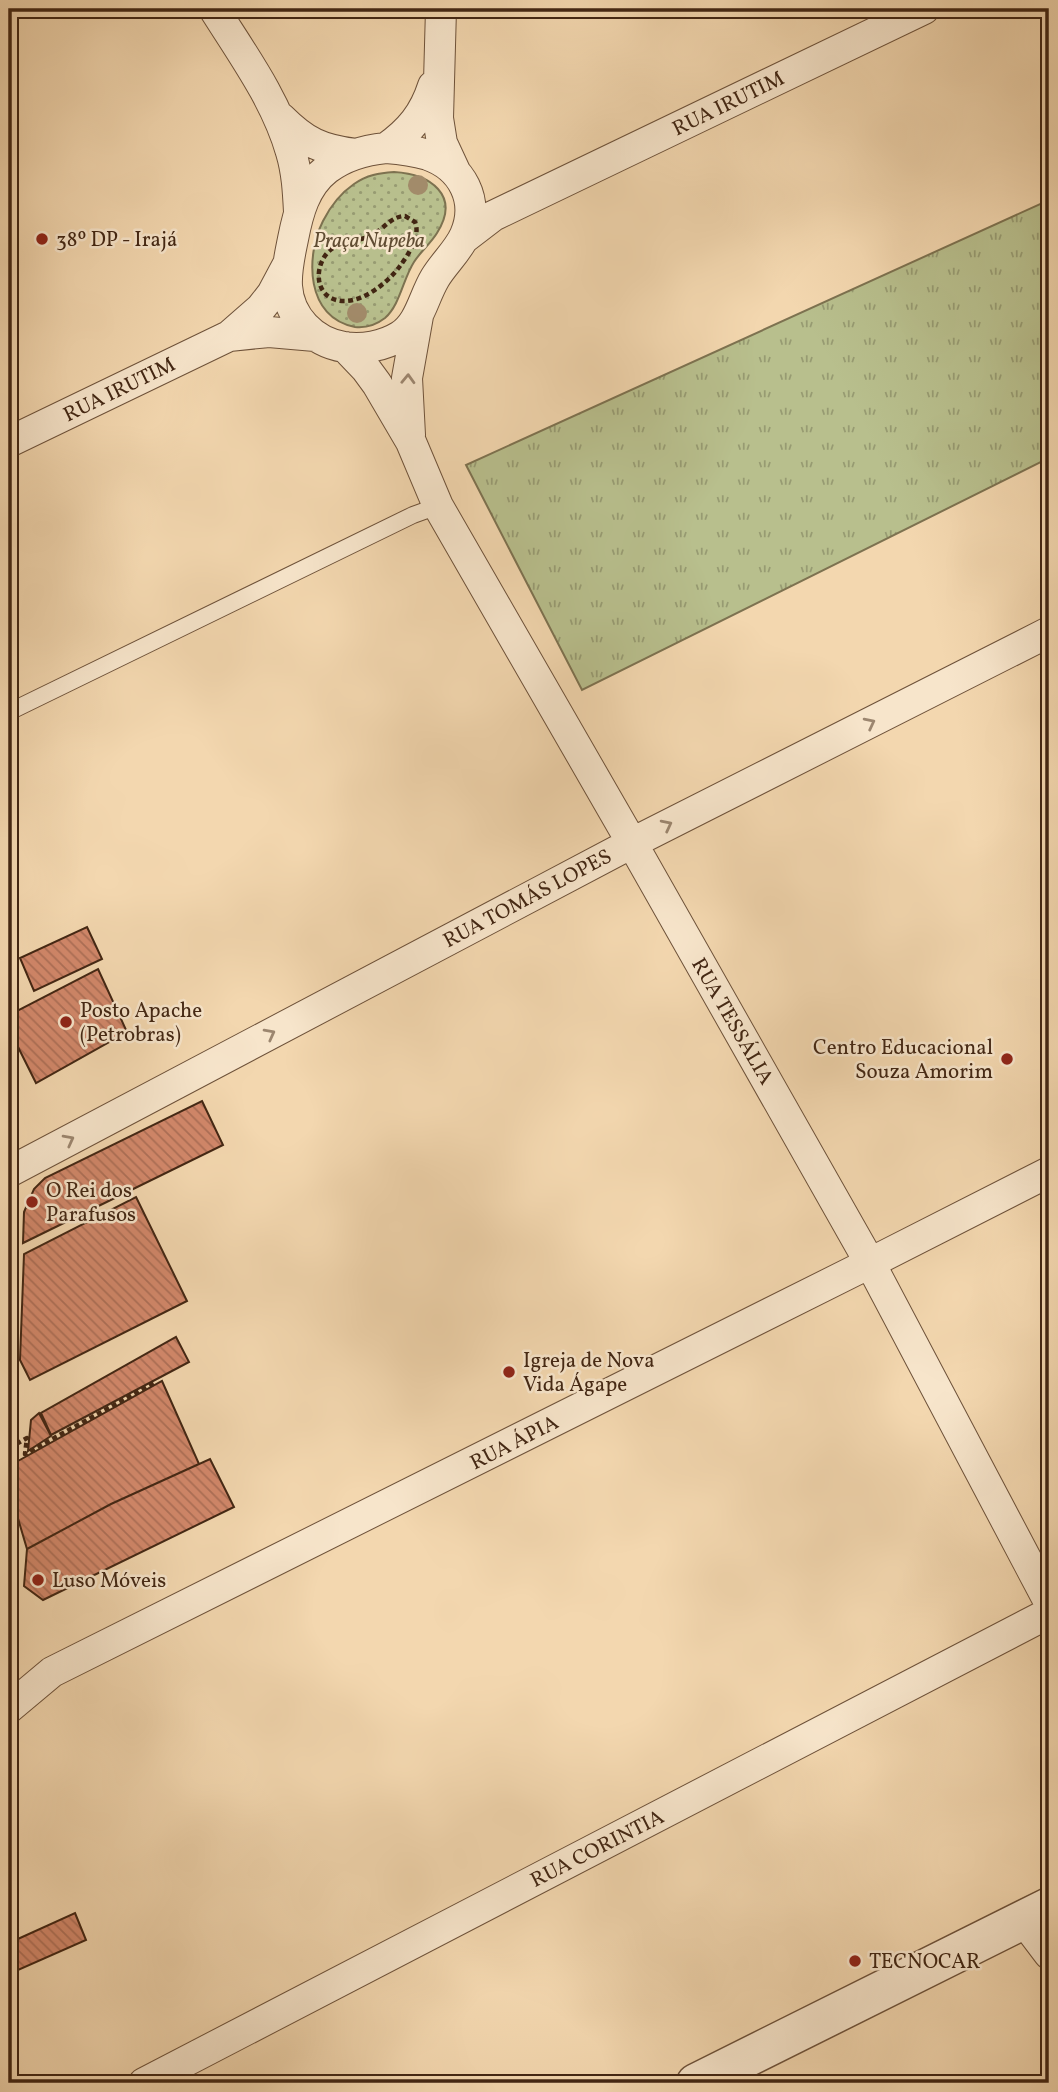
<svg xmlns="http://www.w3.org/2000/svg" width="1058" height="2092" font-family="Vollkorn,serif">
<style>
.grass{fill:url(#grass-tufts);stroke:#7d7250;stroke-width:2}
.park{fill:url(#park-dots);stroke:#7d7250;stroke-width:2}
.building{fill:url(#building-back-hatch);stroke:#422613;stroke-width:2}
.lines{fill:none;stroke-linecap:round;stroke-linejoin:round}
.service-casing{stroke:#6e523a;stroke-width:18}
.minor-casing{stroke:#6e523a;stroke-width:32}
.tertiary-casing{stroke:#6e523a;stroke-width:41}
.path{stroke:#422613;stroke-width:4.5;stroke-dasharray:5 3.5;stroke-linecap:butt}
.service{stroke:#f7e5cb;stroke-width:16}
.minor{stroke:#f7e5cb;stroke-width:30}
.tertiary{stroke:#f7e5cb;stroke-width:38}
.tree{fill:#a28b6a}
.oneway{stroke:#9c866f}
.poi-dot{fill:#8f2418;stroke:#f7e5cb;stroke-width:2.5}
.labels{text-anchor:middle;stroke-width:5;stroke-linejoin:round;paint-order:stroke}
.street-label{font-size:21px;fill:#422613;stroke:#f7e5cb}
.poi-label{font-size:21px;fill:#422613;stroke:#f7e5cb;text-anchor:start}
.park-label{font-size:21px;font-style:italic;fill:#604c32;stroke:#f7e5cb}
</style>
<defs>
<pattern id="grass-tufts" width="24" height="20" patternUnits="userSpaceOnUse" patternTransform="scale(1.75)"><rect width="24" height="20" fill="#b8bf8d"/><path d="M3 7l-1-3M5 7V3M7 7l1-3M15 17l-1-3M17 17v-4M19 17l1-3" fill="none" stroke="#979b72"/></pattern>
<pattern id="park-dots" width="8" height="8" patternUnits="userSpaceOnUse" patternTransform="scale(1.75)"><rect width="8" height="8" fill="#b8bf8d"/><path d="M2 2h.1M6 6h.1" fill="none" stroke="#979b72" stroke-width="1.8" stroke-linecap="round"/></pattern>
<pattern id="building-back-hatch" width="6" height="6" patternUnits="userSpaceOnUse" patternTransform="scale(1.75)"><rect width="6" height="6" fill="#d3886b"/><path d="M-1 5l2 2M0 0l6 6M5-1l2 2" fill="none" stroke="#ad6f57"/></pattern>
</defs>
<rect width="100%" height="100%" fill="#f3d7af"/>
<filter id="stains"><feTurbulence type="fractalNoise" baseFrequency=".00286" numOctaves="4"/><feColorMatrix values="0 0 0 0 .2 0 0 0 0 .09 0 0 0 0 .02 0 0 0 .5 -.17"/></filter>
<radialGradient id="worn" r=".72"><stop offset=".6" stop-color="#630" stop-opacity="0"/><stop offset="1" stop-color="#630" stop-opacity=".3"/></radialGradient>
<path class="grass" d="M 1049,200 L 1049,458 L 582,690 L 466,465 Z"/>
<path class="park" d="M 394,172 C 430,174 461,195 437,233 C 431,243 421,251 414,262 C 403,279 400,305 385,318 C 376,325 365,328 355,327 C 306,318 305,257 323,221 C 330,207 341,193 354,184 C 367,175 379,173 394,172 Z"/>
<path class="building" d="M 87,927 L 102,959 L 34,991 L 20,958 Z
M 98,969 L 127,1032 L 36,1083 L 9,1029 L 9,1015 Z
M 202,1101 L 223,1145 L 23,1243 L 24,1212 L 34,1189 L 45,1178 Z
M 136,1197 L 187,1301 L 30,1380 L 20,1360 L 24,1254 Z
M 176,1337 L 189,1362 L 51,1435 L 41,1413 Z
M 162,1381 L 199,1464 L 111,1504 L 27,1549 L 9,1488 L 9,1466 Z
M 39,1413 L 51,1436 L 28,1451 L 31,1420 Z
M 210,1459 L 234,1507 L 43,1600 L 24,1586 L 27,1549 L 111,1504 Z
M 75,1913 L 86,1940 L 9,1974 L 9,1943 Z"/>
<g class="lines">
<defs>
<path id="service" d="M 9,712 L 413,515 L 438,506"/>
<path id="minor" d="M 214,9 C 243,55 276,100 291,152 C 297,172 298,192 299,212
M 441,9 L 438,118 L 442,143 L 455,171
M 281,118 C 305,142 321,150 356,154
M 386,148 C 400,149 415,151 428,155 C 462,167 480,200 465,235 C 458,251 444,263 435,278 C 423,298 420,323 400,336 C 384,346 362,350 344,347 C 313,342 289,317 287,286 C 286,270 290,254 293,239 C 298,213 305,186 327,169 C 344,156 366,150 386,148 Z
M 386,148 C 410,131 424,114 433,86
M 463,239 L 493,216 L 924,9
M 229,336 L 269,332 L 315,336
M 345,347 L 366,369 L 377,384 L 411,442 L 438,506 L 632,843 L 870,1263 L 1049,1602
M 410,435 L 407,378 L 418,316
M 9,442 L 229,336 L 261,308 L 272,294 L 288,264
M 9,1172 L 632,843 L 1049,632
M 9,1708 L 52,1672 L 870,1263 L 1049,1172
M 1024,1921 L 1049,1954
M 144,2083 L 1049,1613"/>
<path id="tertiary" d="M 696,2083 L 1049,1907"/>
</defs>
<use href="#service" class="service-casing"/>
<use href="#minor" class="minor-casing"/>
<use href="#tertiary" class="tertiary-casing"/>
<path class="path" d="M 405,216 L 415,222 C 421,236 408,255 400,266 C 387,284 355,310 331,298 C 312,288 317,258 333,248 C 343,241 357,241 368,237 C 382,232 390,216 405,216 Z
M 9,1448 L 27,1438 L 25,1454 L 154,1383"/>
<use href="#service" class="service"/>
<use href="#minor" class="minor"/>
<use href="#tertiary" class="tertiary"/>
</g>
<g class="tree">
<circle cx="418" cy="185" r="10"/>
<circle cx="357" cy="313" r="10"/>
</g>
<defs><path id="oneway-chevron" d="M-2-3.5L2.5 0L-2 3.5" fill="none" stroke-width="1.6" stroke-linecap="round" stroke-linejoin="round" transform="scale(1.75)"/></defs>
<g class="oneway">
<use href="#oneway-chevron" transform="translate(408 379) rotate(-88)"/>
<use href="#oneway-chevron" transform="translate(870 723) rotate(-27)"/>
<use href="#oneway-chevron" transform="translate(667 825) rotate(-27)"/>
<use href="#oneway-chevron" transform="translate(270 1034) rotate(-28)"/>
<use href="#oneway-chevron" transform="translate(69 1140) rotate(-28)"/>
</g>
<g class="poi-dot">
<circle cx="42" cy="239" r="7"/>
<circle cx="66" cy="1022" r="7"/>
<circle cx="1007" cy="1059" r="7"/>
<circle cx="32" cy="1202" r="7"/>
<circle cx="509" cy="1372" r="7"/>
<circle cx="38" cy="1580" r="7"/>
<circle cx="855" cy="1961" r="7"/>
</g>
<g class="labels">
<g class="street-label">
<text transform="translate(728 103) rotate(-26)" y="7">RUA IRUTIM</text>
<text transform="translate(119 389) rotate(-26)" y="7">RUA IRUTIM</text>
<text transform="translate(527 898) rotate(-28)" y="7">RUA TOMÁS LOPES</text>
<text transform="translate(733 1021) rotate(60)" y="7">RUA TESSÁLIA</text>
<text transform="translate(514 1442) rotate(-27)" y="7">RUA ÁPIA</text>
<text transform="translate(597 1848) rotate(-27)" y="7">RUA CORINTIA</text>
</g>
<g class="poi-label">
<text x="56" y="246">38º DP - Irajá</text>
<text x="80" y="1017">Posto Apache<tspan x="80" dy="24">(Petrobras)</tspan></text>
<text x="993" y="1054" text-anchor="end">Centro Educacional<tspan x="993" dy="24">Souza Amorim</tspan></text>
<text x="46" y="1197">O Rei dos<tspan x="46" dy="24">Parafusos</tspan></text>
<text x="523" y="1367">Igreja de Nova<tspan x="523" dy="24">Vida Ágape</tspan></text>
<text x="52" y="1587">Luso Móveis</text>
<text x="869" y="1968">TECNOCAR</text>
</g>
<g class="park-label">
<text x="369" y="247">Praça Nupeba</text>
</g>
</g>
<rect width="1058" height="2092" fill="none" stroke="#f3d7af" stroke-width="35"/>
<rect x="10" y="10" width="1037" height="2071" fill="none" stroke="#422613" stroke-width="3.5"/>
<rect x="18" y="18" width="1023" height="2057" fill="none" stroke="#422613" stroke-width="2"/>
<rect width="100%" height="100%" filter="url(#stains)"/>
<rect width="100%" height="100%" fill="url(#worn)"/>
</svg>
